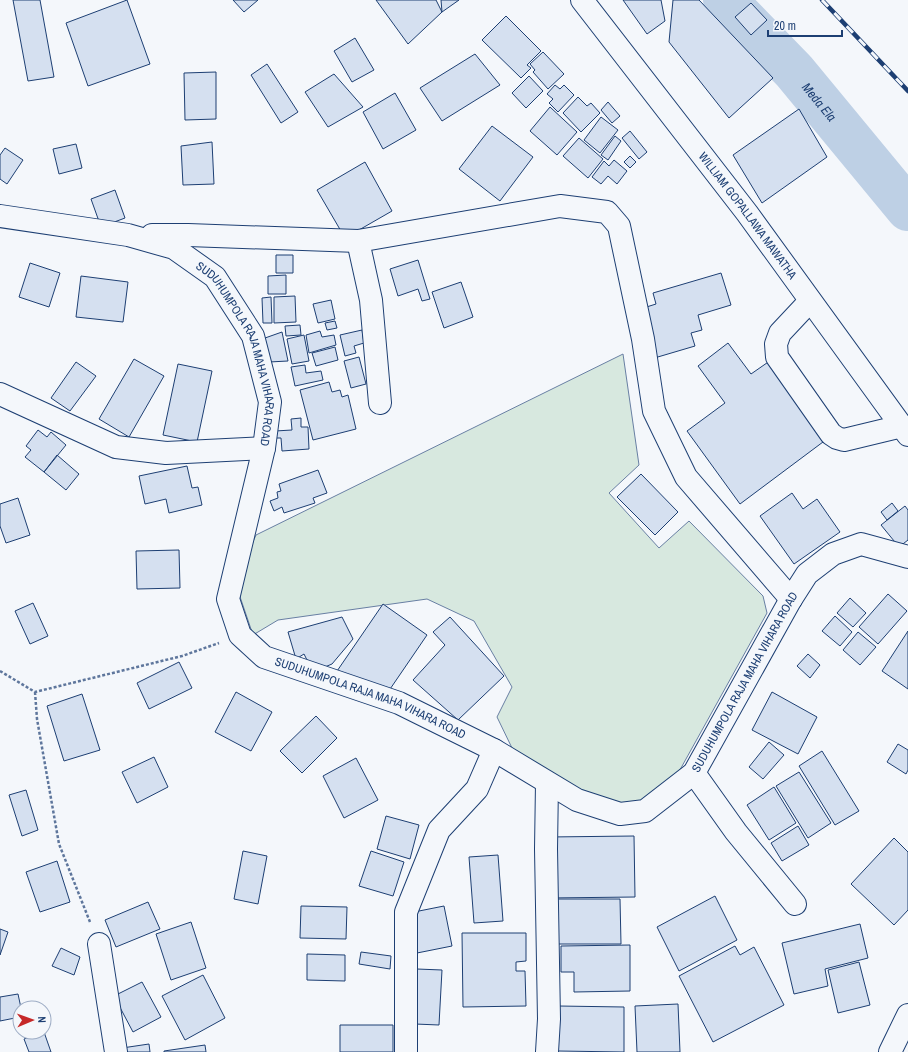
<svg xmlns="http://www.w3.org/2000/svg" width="908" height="1052" font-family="'Archivo Narrow',sans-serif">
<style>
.green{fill:#d7e8df;stroke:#687fa3}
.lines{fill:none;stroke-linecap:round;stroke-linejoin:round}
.river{stroke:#bed0e5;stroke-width:44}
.building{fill:#d5e0f0;stroke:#1d3f73}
.minor-casing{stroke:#1d3f73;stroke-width:24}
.major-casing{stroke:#1d3f73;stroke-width:24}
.path{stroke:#5e769c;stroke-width:2.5;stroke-dasharray:3 2;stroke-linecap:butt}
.minor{stroke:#f4f7fb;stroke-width:22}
.major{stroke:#f4f7fb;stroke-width:22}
.rail-casing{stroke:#1d3f73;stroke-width:4.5}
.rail{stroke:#f4f7fb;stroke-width:3;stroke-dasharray:9;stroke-linecap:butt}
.labels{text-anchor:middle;stroke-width:3;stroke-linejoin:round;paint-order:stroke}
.street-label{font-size:12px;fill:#1d3f73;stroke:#f4f7fb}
.water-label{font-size:13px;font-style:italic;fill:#1d3f73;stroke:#f4f7fb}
</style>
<rect width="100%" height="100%" fill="#f4f7fb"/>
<path class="green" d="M 623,354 L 639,465 L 609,493 L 659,548 L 689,521 L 763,596 L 767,613 L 671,786 L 638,808 L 605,808 L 512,748 L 497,717 L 512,687 L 474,621 L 427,599 L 278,620 L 253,635 L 235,582 L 256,535 Z"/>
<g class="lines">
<path class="river" id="s1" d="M 725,0 L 794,71 L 908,209"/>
</g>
<path class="building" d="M 13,0 L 40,0 L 54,77 L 28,81 Z
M 127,0 L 150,64 L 88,86 L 66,23 Z
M 233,0 L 258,0 L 244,12 Z
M 376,0 L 436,0 L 442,12 L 408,44 Z
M 441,0 L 459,0 L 442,12 Z
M 623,0 L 661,0 L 665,21 L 647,34 Z
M 673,0 L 699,0 L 773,78 L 729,118 L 669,42 Z
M 751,3 L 767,20 L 751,35 L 735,17 Z
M 506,16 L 541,51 L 527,65 L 531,68 L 521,78 L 482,40 Z
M 355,38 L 374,70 L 352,82 L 334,51 Z
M 543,52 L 564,74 L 548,89 L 533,72 L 535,70 L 530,64 Z
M 475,54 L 500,85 L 442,121 L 420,88 Z
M 267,64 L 298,112 L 281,123 L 251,75 Z
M 216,72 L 216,119 L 185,120 L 184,73 Z
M 334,74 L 363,107 L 328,127 L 305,92 Z
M 529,76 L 543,91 L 526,108 L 512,93 Z
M 555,85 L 560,89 L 564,85 L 574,95 L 558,112 L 549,103 L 553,99 L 547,94 Z
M 395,93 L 416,130 L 383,149 L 363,112 Z
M 578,97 L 587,106 L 591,103 L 600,113 L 581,132 L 563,113 Z
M 608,102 L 620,116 L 612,123 L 601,110 Z
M 550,107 L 577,132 L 557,155 L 530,131 Z
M 799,109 L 827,157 L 762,203 L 733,155 Z
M 601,117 L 618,130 L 600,153 L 584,140 Z
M 492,126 L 533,157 L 500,201 L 459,169 Z
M 630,131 L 647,152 L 639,159 L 622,138 Z
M 615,136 L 621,141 L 608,160 L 601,155 Z
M 579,138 L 603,159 L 588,178 L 563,156 Z
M 212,142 L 214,184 L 183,185 L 181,146 Z
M 76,144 L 82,168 L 59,174 L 53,149 Z
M 5,148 L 23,160 L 7,184 L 0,179 L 0,155 Z
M 630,156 L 636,162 L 630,168 L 624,162 Z
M 614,160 L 627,171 L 617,184 L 608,176 L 601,184 L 592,177 L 604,161 L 609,166 Z
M 365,162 L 392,211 L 345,238 L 317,190 Z
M 115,190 L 125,218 L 101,227 L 91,199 Z
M 276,255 L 293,255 L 293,273 L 276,273 Z
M 418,260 L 430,299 L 422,301 L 418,289 L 398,296 L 390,269 Z
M 30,263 L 60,273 L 49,307 L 19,297 Z
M 721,273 L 731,305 L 698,315 L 702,330 L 691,333 L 695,346 L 651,359 L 637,310 L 656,304 L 653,293 Z
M 286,275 L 286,294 L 268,294 L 268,276 Z
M 81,276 L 128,282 L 123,322 L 76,317 Z
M 461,282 L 473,317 L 444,328 L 432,292 Z
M 295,296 L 296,322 L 274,323 L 274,297 Z
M 271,297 L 272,323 L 263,323 L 262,298 Z
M 331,300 L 335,319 L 318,323 L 313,304 Z
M 335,321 L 337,328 L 327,330 L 325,323 Z
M 300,325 L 301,335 L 286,336 L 285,326 Z
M 362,330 L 364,343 L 354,346 L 356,353 L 345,356 L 340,335 Z
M 320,331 L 322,337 L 334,335 L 336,345 L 309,353 L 306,335 Z
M 282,332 L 288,361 L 269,362 L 265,338 Z
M 304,335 L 309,361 L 292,364 L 287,339 Z
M 728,343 L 751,374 L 774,358 L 831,436 L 740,504 L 687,431 L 725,403 L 698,366 Z
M 335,347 L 338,360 L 316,366 L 312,353 Z
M 359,357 L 366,384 L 351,388 L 344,361 Z
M 134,359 L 164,376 L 129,437 L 99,419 Z
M 76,362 L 96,376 L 70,411 L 51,398 Z
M 178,364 L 212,371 L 197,442 L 163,435 Z
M 305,365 L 306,373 L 321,371 L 323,380 L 295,386 L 291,367 Z
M 329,382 L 332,392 L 340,390 L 342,397 L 348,395 L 356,429 L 313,440 L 300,390 Z
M 301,418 L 301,427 L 308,427 L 309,449 L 282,451 L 281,438 L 276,438 L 275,431 L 292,430 L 291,419 Z
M 38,430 L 47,437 L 51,432 L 66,445 L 44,472 L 25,457 L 31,450 L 26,446 Z
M 57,455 L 79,474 L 66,490 L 44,472 Z
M 187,466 L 192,488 L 198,487 L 202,505 L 169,513 L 166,499 L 145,504 L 139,476 Z
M 318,470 L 327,493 L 313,498 L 315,503 L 284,513 L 282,507 L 274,511 L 270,501 L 278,498 L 277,492 L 281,491 L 279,484 Z
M 641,474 L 678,512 L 655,535 L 617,497 Z
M 792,493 L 803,509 L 817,499 L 840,532 L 794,564 L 760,516 Z
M 18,498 L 30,535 L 6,543 L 0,526 L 0,504 Z
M 892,503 L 898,511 L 887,520 L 881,512 Z
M 905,506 L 908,510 L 908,540 L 899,547 L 881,525 Z
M 179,550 L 180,588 L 137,589 L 136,551 Z
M 888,594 L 907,611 L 878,644 L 859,627 Z
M 850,598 L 866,613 L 853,627 L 837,613 Z
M 33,603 L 48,636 L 30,644 L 15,611 Z
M 383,604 L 427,635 L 386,695 L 335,674 Z
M 835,616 L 852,632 L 840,646 L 822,631 Z
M 342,617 L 353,639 L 332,664 L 320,669 L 307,660 L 304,654 L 296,659 L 288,632 Z
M 450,617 L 504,676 L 458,720 L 413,680 L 445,645 L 433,632 Z
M 908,631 L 908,689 L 882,671 Z
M 858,632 L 876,647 L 860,665 L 843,650 Z
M 808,654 L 820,665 L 810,678 L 797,666 Z
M 179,662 L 192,688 L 149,709 L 137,683 Z
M 236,692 L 272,712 L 251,751 L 215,732 Z
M 772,692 L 817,717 L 798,754 L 752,730 Z
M 82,694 L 100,750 L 64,761 L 47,706 Z
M 316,716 L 337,738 L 302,773 L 280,751 Z
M 769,742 L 784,755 L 763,779 L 749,767 Z
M 898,744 L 908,750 L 908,770 L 906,774 L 887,762 Z
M 822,751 L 859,811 L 835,825 L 799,766 Z
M 154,757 L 168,787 L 137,803 L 122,772 Z
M 356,758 L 378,800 L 344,818 L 323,776 Z
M 799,772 L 831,823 L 808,838 L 776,786 Z
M 774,787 L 796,823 L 769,840 L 747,805 Z
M 26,790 L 38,830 L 22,836 L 9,795 Z
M 386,816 L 419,825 L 410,859 L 377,849 Z
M 798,826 L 809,845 L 782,861 L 771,843 Z
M 634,836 L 635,897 L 548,898 L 548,837 Z
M 894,838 L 908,852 L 908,910 L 894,925 L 851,884 Z
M 243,851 L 267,856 L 258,904 L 234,899 Z
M 371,851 L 404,862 L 393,896 L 359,886 Z
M 498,855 L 503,921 L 474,923 L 469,857 Z
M 57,861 L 70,902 L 40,912 L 26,872 Z
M 715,896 L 737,940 L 679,971 L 657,927 Z
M 552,899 L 620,899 L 621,944 L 552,944 Z
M 148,902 L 160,929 L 116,947 L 105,920 Z
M 301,906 L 347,907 L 346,939 L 300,938 Z
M 444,906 L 452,946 L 417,953 L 409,913 Z
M 191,922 L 206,968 L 171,980 L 156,934 Z
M 860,924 L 868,958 L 825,969 L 828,986 L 794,994 L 782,943 Z
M 0,929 L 8,932 L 0,955 Z
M 462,933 L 526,933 L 526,961 L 516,962 L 516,971 L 525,971 L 526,1006 L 463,1007 Z
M 630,945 L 630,991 L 574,992 L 574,972 L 561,972 L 561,946 Z
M 735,946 L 740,955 L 754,947 L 784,1005 L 713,1042 L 679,976 Z
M 61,948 L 80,957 L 74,975 L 52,966 Z
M 361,952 L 391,956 L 390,969 L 359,964 Z
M 307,954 L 345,955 L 345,981 L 307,980 Z
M 859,962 L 870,1005 L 838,1013 L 828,970 Z
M 417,969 L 442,970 L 439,1025 L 415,1024 Z
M 203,975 L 225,1018 L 185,1040 L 162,996 Z
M 142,982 L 161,1017 L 133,1032 L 114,996 Z
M 18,994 L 21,1008 L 20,1017 L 0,1021 L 0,997 Z
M 678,1004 L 680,1052 L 637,1052 L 635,1006 Z
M 559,1006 L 624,1007 L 624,1052 L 558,1051 Z
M 340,1025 L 393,1025 L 393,1052 L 340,1052 Z
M 44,1032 L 51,1052 L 29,1052 L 24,1039 Z
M 149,1044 L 150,1052 L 122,1052 L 122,1048 Z
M 205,1045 L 206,1052 L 164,1052 L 164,1051 Z"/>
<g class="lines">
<defs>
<g id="minor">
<path id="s2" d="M 0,216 L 128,235 L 174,248 L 215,277 L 253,336 L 270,402 L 264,448 L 228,599 L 240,635 L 264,657 L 399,703 L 494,750 L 577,800 L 620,814 L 645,811 L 694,773 L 791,599 L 807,574 L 833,554 L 861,544 L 908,557"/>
<path d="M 152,235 L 188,235 L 358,241 L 560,206 L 607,212 L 619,226 L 643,339 L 654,411 L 686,477 L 791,599"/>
<path d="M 358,241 L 371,300 L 380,403"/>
<path d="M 810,301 L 780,333 L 776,344 L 777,357 L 831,434 L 837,438 L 844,440 L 902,426"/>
<path d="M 0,394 L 116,447 L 166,453 L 264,448"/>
<path d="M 694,773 L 736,832 L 795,904"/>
<path d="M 99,944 L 116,1052"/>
<path d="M 406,1052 L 406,912 L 439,830 L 477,789 L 494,750"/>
<path d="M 547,1052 L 549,1019 L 546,849 L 547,783"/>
<path d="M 890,1052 L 908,1015"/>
</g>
<g id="major">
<path id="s3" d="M 582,0 L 747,213 L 908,435"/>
</g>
</defs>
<use href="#minor" class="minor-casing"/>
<use href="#major" class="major-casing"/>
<path class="path" d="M 0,671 L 35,692 L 182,656 L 219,643
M 35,692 L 37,719 L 59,844 L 90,922"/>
<use href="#minor" class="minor"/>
<use href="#major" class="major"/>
<defs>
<path id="rail" d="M 822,0 L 908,91"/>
</defs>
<use href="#rail" class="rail-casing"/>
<use href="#rail" class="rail"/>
</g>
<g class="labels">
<g class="street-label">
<text dy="4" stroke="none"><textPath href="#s3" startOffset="272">WILLIAM GOPALLAWA MAWATHA</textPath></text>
<text dy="4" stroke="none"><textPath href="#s2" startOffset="308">SUDUHUMPOLA RAJA MAHA VIHARA ROAD</textPath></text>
<text dy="4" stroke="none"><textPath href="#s2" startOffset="1220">SUDUHUMPOLA RAJA MAHA VIHARA ROAD</textPath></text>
<text dy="4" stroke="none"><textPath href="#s2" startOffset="752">SUDUHUMPOLA RAJA MAHA VIHARA ROAD</textPath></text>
</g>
<g class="water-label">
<text dy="5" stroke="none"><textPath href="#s1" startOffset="139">Meda Ela</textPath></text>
</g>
</g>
<g transform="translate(32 1020) rotate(88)"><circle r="19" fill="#f4f7fb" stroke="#9eadc5"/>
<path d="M0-3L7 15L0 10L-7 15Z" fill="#c62828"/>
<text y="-6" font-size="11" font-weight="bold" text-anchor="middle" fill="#1d3f73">N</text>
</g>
<path d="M768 30v6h74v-6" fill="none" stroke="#1d3f73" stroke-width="2"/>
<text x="774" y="30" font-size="12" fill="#1d3f73" stroke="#f4f7fb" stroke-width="3" paint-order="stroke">20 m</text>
</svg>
